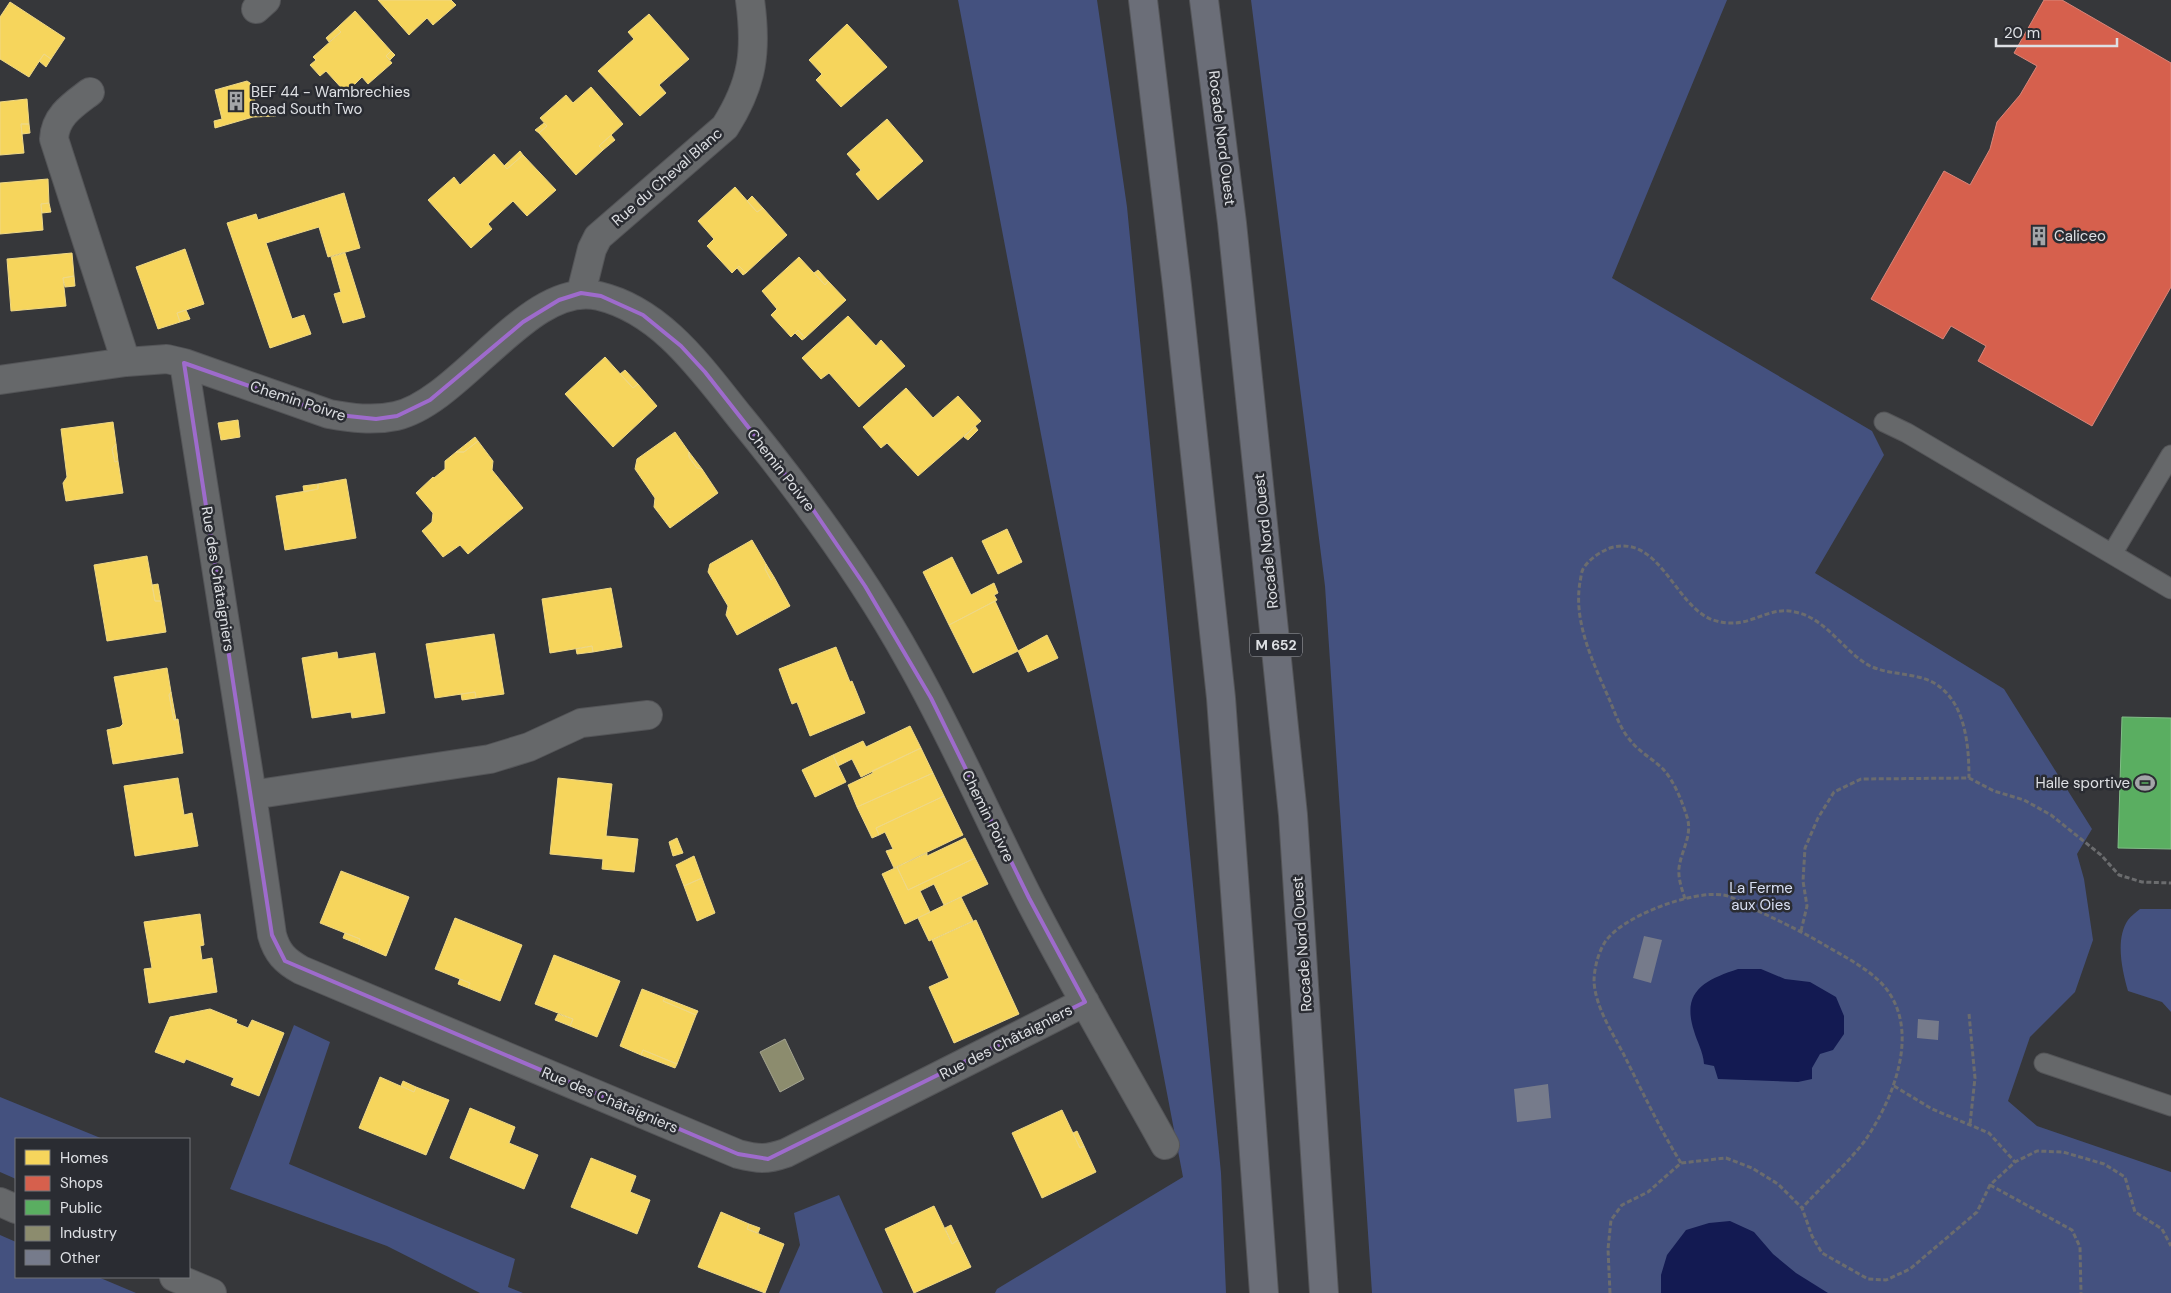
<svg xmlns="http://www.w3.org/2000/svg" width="2171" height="1293" font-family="'DM Sans',sans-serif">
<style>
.green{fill:#44517f}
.water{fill:#131a52}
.homes{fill:#f6d55c;stroke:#efd885}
.shops{fill:#d6604d;stroke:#d8867a}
.public{fill:#5aae61;stroke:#82bd88}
.industry{fill:#8c8c6e;stroke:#a5a591}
.building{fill:#767b8b}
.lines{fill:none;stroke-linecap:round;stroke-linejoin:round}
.service-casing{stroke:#545558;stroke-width:21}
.minor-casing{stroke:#545558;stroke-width:30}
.secondary-casing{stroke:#545558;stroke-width:30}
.trunk-casing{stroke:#545558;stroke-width:30}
.path{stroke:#6b6c6e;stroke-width:3;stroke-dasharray:5 2.5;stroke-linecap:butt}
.service{stroke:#66686a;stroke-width:19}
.minor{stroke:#66686a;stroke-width:28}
.secondary{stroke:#66686a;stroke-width:28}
.trunk{stroke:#6b6e78;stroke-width:28}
.marked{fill:none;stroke:#9e6bcc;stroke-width:4;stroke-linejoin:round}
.labels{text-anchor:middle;stroke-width:5;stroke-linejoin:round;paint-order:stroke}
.shield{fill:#2a2c32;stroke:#a8aaaf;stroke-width:1}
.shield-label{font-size:14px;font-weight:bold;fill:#dee0e4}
.poi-label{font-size:15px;fill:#dee0e4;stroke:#2a2c32;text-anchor:start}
.street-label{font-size:15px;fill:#dee0e4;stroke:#2a2c32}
.park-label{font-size:15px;fill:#d8dff3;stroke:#2a2c32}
</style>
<rect width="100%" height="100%" fill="#36373a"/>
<path class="green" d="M 958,0 L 1097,0 L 1127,207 L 1221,1173 L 1226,1293 L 995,1293 L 997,1289 L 1183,1177 Z
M 1251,0 L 1727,0 L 1612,278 L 1872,431 L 1884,455 L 1815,573 L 2004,689 L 2092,829 L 2077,854 L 2084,879 L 2093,940 L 2075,992 L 2030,1037 L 2008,1101 L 2037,1126 L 2171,1172 L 2171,1293 L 1372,1293 L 1325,586 Z
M 2140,909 L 2171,909 L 2171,1012 L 2162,1002 L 2128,991 C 2122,970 2115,939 2128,920 C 2131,916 2136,912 2140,909 Z
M 294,1025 L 330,1042 L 289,1164 L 515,1259 L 508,1287 L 523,1293 L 480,1293 L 387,1246 L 230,1189 Z
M 0,1097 L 103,1139 L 16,1139 L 16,1179 L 0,1172 Z
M 839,1195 L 883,1293 L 779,1293 L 800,1245 L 794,1213 Z
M 0,1235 L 16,1242 L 16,1277 L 98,1277 L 136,1293 L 0,1293 Z"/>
<path class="water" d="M 1738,969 L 1761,969 L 1785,979 L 1810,982 L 1836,997 L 1844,1016 L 1844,1034 L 1833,1050 L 1820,1054 L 1812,1068 L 1812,1079 L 1798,1082 L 1718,1079 L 1714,1066 L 1704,1064 C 1703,1051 1697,1042 1694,1031 C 1681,991 1705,980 1738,969 Z
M 1730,1221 L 1754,1232 L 1773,1254 L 1796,1273 L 1828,1293 L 1661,1293 L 1661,1275 L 1667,1255 L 1686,1230 L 1709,1223 Z"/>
<path class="homes" d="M 378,0 L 451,0 L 456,5 L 433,25 L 427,18 L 409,35 Z
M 10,2 L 65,38 L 51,59 L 44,54 L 29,77 L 0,59 L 0,17 Z
M 355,11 L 391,51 L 386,56 L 392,63 L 368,84 L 362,77 L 346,93 L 326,71 L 320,76 L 310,65 L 316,60 L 313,57 L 341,32 L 337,28 Z
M 649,14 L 689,59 L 659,85 L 666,93 L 640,116 L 598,71 L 634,39 L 628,32 Z
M 847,24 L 887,67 L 841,107 L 816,80 L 822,74 L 809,60 Z
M 337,28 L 341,32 L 329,42 L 326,38 Z
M 391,51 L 395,55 L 390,60 L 386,56 Z
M 44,54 L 51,59 L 46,67 L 39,61 Z
M 247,81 L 250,83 L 256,105 L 262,105 L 262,108 L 265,107 L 266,108 L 269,107 L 270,109 L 274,108 L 276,116 L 253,117 L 215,128 L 214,121 L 222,119 L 215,90 Z
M 591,87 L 623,124 L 599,146 L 603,150 L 576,175 L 539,133 L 547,126 L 540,118 L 566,95 L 573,103 Z
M 27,99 L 29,124 L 21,124 L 24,153 L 0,155 L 0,102 Z
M 887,119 L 923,161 L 878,200 L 856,174 L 861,170 L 847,154 Z
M 544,123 L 547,126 L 539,133 L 535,130 Z
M 21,124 L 29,124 L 30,133 L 22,134 Z
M 611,135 L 615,140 L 603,150 L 599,146 Z
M 520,151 L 523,155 L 507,169 L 504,166 Z
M 494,154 L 507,169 L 523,155 L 556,190 L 527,216 L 513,201 L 488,224 L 492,229 L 471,248 L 428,200 L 454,177 L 460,185 Z
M 48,179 L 49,203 L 41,204 L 43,230 L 0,234 L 0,183 Z
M 735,187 L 757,212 L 763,208 L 787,235 L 746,273 L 739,266 L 732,273 L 707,246 L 714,239 L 698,221 Z
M 344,193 L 360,248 L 328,257 L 319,227 L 266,243 L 292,319 L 304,315 L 311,334 L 270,348 L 227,223 L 256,214 L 258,220 Z
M 752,196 L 763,208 L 757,212 L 747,201 Z
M 49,203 L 51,212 L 42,213 L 41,204 Z
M 185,249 L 204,304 L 177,313 L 180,322 L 158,329 L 136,267 Z
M 72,253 L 74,276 L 63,278 L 66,306 L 11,311 L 7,259 Z
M 345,253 L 365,317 L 343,323 L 334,294 L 341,292 L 331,257 Z
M 799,257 L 825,285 L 828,281 L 846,300 L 805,338 L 798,330 L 791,337 L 771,315 L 777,309 L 762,291 Z
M 739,266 L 746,273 L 743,275 L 737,268 Z
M 818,270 L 828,281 L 825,285 L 814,273 Z
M 74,276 L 75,286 L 65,287 L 63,278 Z
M 186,310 L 190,319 L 180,322 L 177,313 Z
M 848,316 L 876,346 L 881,340 L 905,366 L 859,407 L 829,373 L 821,379 L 802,358 Z
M 798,330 L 805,338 L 802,340 L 795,333 Z
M 605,357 L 633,388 L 638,384 L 657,406 L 613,447 L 565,394 Z
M 625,370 L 638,384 L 633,388 L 620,374 Z
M 906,388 L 933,418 L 958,396 L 981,421 L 918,476 L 887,443 L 881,448 L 863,427 Z
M 238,420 L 240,437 L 221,440 L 218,423 Z
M 113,422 L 116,444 L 112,449 L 115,462 L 118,461 L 123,493 L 66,501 L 63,483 L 67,477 L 61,429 Z
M 975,426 L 978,430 L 968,440 L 964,437 Z
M 675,432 L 689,452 L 689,457 L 697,468 L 702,469 L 718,493 L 670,528 L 654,507 L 655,498 L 635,469 L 637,459 Z
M 475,437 L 478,441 L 464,452 L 456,452 Z
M 478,441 L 493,461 L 492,470 L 523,508 L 468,554 L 460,545 L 443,557 L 422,531 L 432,522 L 433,513 L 416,493 L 433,477 L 434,478 L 445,469 L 445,461 L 456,452 L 464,452 Z
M 116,444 L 118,461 L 115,462 L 112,449 Z
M 689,452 L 702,469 L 697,468 L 689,457 Z
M 346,479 L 356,538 L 285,550 L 276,496 L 318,489 L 318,484 Z
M 318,484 L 318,489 L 304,492 L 303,486 Z
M 1007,529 L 1022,562 L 998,574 L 982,541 Z
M 752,540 L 766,564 L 765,569 L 771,580 L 774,577 L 790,606 L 737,635 L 726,615 L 728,606 L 708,572 L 710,564 Z
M 147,556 L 155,601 L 161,601 L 166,632 L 107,641 L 94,565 Z
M 952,557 L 971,595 L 994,583 L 998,593 L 994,595 L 997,600 L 949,625 L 923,572 Z
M 766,564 L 774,577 L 771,580 L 765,569 Z
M 158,584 L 161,601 L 155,601 L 152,585 Z
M 611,588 L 622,647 L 593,652 L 592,646 L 550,653 L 542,599 Z
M 995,601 L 1018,651 L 973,673 L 949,625 Z
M 494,634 L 504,694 L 476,698 L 475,692 L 435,698 L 426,644 Z
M 1047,635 L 1058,658 L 1028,672 L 1018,651 Z
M 592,646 L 593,652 L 577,654 L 576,649 Z
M 836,647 L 850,682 L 852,681 L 865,713 L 810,736 L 797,702 L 792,704 L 779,669 Z
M 337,652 L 338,659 L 375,653 L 385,713 L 352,718 L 351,712 L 312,718 L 302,658 Z
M 167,668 L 171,692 L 169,695 L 174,720 L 178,719 L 183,753 L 113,764 L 107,730 L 120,727 L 123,724 L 114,677 Z
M 171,692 L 176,720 L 174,720 L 169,695 Z
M 475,692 L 476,698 L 462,700 L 461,694 Z
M 910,726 L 921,748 L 861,777 L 852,759 L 838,766 L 833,755 L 863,741 L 866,747 Z
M 921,748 L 933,773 L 857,807 L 848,785 L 873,773 L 872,771 Z
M 833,755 L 846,782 L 815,797 L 802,770 Z
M 933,773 L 944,796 L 876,828 L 879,835 L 872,838 L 857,807 Z
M 178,778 L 184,815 L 192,813 L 198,846 L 135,856 L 124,786 Z
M 558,778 L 612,784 L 606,836 L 638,839 L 634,872 L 602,869 L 603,859 L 550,854 Z
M 944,796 L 963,835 L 894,868 L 886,851 L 893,849 L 885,832 L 879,835 L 876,828 Z
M 677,838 L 683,853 L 673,856 L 669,842 Z
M 965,838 L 975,858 L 908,890 L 897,867 L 927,853 L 927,856 Z
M 694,856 L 702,878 L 684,886 L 676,865 Z
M 975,858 L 988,884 L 944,905 L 934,884 L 920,891 L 930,912 L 905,924 L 882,874 L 897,867 L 908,890 Z
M 341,871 L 409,897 L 386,956 L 358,944 L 360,939 L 320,923 Z
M 702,878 L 715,913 L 697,921 L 684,886 Z
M 961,897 L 973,921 L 929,941 L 918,918 Z
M 200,914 L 204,945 L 200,946 L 202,960 L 212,958 L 217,992 L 149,1003 L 144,969 L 152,968 L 144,922 Z
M 455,918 L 522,945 L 500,1001 L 468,988 L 470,983 L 435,969 Z
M 976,920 L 1019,1014 L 954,1043 L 929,987 L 949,978 L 932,940 Z
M 345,933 L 360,939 L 358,944 L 343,938 Z
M 554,955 L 620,981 L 597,1037 L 570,1026 L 573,1019 L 535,1004 Z
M 460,979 L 470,983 L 468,988 L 458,984 Z
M 642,989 L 665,998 L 663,1001 L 696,1015 L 677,1064 L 643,1050 L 641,1055 L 620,1046 Z
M 665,998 L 698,1011 L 696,1015 L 663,1001 Z
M 210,1009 L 237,1020 L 236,1023 L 248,1028 L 252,1020 L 284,1033 L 259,1096 L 231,1085 L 234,1078 L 186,1059 L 184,1063 L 155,1052 L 170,1017 Z
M 558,1014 L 573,1019 L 570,1026 L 555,1020 Z
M 643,1050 L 677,1064 L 675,1068 L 641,1055 Z
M 380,1077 L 414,1092 L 416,1087 L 449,1100 L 426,1155 L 359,1128 Z
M 403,1081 L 416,1087 L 414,1092 L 401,1086 Z
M 470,1108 L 515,1127 L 509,1143 L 538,1155 L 524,1189 L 450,1158 Z
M 1062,1110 L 1080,1148 L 1084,1146 L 1096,1172 L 1042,1198 L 1012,1133 Z
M 1077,1131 L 1084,1146 L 1080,1148 L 1073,1133 Z
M 591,1158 L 636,1176 L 630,1192 L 650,1200 L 637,1234 L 571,1207 Z
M 934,1206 L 952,1244 L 958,1240 L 971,1267 L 914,1293 L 885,1229 Z
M 721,1212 L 749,1224 L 747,1229 L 784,1244 L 765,1293 L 698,1267 Z
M 749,1224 L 760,1228 L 758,1233 L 747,1229 Z
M 951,1225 L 958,1240 L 952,1244 L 945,1228 Z"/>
<path class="shops" d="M 2044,0 L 2062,0 L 2171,63 L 2171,287 L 2092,426 L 1978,361 L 1986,346 L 1951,326 L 1943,339 L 1871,299 L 1944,171 L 1970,185 L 1990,149 L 1997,122 L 2020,95 L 2037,66 L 2014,53 Z"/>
<path class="public" d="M 2122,717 L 2171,718 L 2171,849 L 2118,848 Z"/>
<path class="industry" d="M 785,1039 L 804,1079 L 780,1092 L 760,1052 Z"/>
<path class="building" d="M 1644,936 L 1662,940 L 1651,983 L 1633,978 Z
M 1918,1019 L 1939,1021 L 1938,1040 L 1917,1038 Z
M 1548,1084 L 1551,1118 L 1517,1122 L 1514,1089 Z"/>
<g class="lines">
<defs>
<path id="service" d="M 1884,422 L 1907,433 L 2171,589
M 2112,554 L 2171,455
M 2044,1063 L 2171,1106"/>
<path id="minor" d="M 256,9 L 266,0
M 90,92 C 73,105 55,116 54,139 L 126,362
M 581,293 L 592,249 L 598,237 L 725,127 C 753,83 757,51 750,0
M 184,363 L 252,795 L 490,759 L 529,747 L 581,723 L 648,715
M 0,380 L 126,362 L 167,359 L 184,363 L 329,414 C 351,418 373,421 396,416 C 462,401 530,279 599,296 C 662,311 702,370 740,417 C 803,494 862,574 910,661 C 953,737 988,818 1028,897 C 1071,981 1119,1062 1165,1145
M 252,795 L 272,935 C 277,953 285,961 301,970 L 738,1154 C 758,1159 766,1160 786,1153 L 1085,1002"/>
<path id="secondary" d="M 0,1202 L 16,1209
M 174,1277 L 212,1293"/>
<path id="trunk" d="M 1143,0 L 1177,286 L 1221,698 L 1264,1293
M 1204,0 L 1232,223 L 1293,815 L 1324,1293"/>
</defs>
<use href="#service" class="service-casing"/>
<use href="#minor" class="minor-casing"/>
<use href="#secondary" class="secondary-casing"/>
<use href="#trunk" class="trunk-casing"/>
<path class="path" d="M 1685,899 C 1682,889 1678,879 1679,868 C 1681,851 1693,835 1687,817 C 1682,801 1674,781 1663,769 C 1653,759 1639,752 1630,740 C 1621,730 1615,713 1610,701 C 1594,664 1573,623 1580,582 C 1581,578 1581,573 1583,569 C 1589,559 1600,552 1610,548 C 1660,533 1674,606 1713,620 C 1749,632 1765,605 1795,612 C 1826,618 1844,652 1870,666 C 1885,673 1902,673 1918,677 C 1964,687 1969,740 1969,778
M 1801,931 L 1807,906 L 1803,881 L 1805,848 L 1818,818 L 1834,792 L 1861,779 L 1969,778 L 1994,791 L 2024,800 L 2051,815 L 2101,855 L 2119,875 L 2142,882 L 2171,883
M 1969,1014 L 1975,1078 L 1970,1124
M 1894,1086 L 1932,1109 L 1989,1133 L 2015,1162
M 1681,1163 C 1660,1129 1643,1093 1625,1057 C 1613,1033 1596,1009 1594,982 C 1594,969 1598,953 1605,942 C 1622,916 1693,890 1723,895 C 1732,896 1742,903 1750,907 C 1775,919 1799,930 1823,944 C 1843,956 1868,968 1884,986 C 1922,1031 1893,1100 1864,1142 C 1846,1165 1822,1186 1802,1208
M 1990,1185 L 2072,1230 L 2080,1247 L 2081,1293
M 1610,1293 L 1608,1249 L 1611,1220 L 1622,1205 L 1648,1192 L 1681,1163 L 1726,1158 L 1752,1168 L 1778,1184 L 1802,1208 L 1812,1236 L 1822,1253 L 1868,1279 L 1886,1280 L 1910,1269 L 1977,1212 L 1990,1185 L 2015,1162 L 2037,1151 L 2063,1152 L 2104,1164 L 2125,1177 L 2135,1212 L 2162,1229 L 2171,1246"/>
<use href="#service" class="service"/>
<use href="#minor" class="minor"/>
<use href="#secondary" class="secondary"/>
<use href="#trunk" class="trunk"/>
</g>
<path class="marked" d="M 581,293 L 601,296 L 643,315 L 681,346 L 705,372 L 814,511 L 865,586 L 931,698 L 1029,898 L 1085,1002 L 768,1159 L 738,1154 L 285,961 L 272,935 L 184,363 L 329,414 L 376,419 L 397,416 L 430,400 L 523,322 L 559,300 Z"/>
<defs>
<symbol id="building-bare" viewBox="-9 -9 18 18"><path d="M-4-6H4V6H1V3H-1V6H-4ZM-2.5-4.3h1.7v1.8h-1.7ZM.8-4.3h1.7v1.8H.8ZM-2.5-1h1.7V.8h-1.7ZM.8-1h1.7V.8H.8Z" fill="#a3a5a8" stroke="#2a2c32" stroke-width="2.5" paint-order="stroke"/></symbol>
<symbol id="stadium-bare" viewBox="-9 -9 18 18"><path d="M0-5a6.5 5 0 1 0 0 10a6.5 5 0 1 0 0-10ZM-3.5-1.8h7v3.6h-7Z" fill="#a3a5a8" stroke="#2a2c32" stroke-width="2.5" paint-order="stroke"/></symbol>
</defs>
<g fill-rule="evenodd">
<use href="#building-bare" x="222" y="87" width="28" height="28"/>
<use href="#building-bare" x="2025" y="222" width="28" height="28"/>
<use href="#stadium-bare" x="2131" y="769" width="28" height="28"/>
</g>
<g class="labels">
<rect class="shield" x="1250" y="633.5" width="52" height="23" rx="4"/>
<g class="shield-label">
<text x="1276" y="650">M 652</text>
</g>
<g class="poi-label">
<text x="251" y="97">BEF 44 - Wambrechies<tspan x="251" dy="17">Road South Two</tspan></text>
<text x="2054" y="241">Caliceo</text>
<text x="2130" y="788" text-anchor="end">Halle sportive</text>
</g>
<g class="street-label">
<text transform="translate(1222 138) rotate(83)" y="5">Rocade Nord Ouest</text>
<text transform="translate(667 177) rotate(-41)" y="5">Rue du Cheval Blanc</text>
<text transform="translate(298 401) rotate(18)" y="5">Chemin Poivre</text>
<text transform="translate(781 470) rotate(52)" y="5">Chemin Poivre</text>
<text transform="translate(1266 541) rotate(-96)" y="5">Rocade Nord Ouest</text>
<text transform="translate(218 579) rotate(81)" y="5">Rue des Châtaigniers</text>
<text transform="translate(988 816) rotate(64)" y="5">Chemin Poivre</text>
<text transform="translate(1302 944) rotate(-94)" y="5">Rocade Nord Ouest</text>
<text transform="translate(1006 1042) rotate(-27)" y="5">Rue des Châtaigniers</text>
<text transform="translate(610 1100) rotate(23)" y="5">Rue des Châtaigniers</text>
</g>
<g class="park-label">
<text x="1761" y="893">La Ferme<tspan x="1761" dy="17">aux Oies</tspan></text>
</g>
</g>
<rect x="15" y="1138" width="175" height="140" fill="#2a2c32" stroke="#727479"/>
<rect x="25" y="1150" width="25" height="15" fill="#f6d55c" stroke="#727479"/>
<text x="60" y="1163" font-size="15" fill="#dee0e4">Homes</text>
<rect x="25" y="1176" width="25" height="15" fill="#d6604d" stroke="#727479"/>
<text x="60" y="1188" font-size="15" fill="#dee0e4">Shops</text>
<rect x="25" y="1200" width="25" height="15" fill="#5aae61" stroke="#727479"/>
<text x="60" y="1213" font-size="15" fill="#dee0e4">Public</text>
<rect x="25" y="1226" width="25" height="15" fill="#8c8c6e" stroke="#727479"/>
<text x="60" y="1238" font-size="15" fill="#dee0e4">Industry</text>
<rect x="25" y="1250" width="25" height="15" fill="#767b8b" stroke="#727479"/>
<text x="60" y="1263" font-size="15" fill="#dee0e4">Other</text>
<path d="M1996 38v8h121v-8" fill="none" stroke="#dee0e4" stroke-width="2.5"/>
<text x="2004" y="38" font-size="15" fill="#dee0e4" stroke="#2a2c32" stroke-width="4" paint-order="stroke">20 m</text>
</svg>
